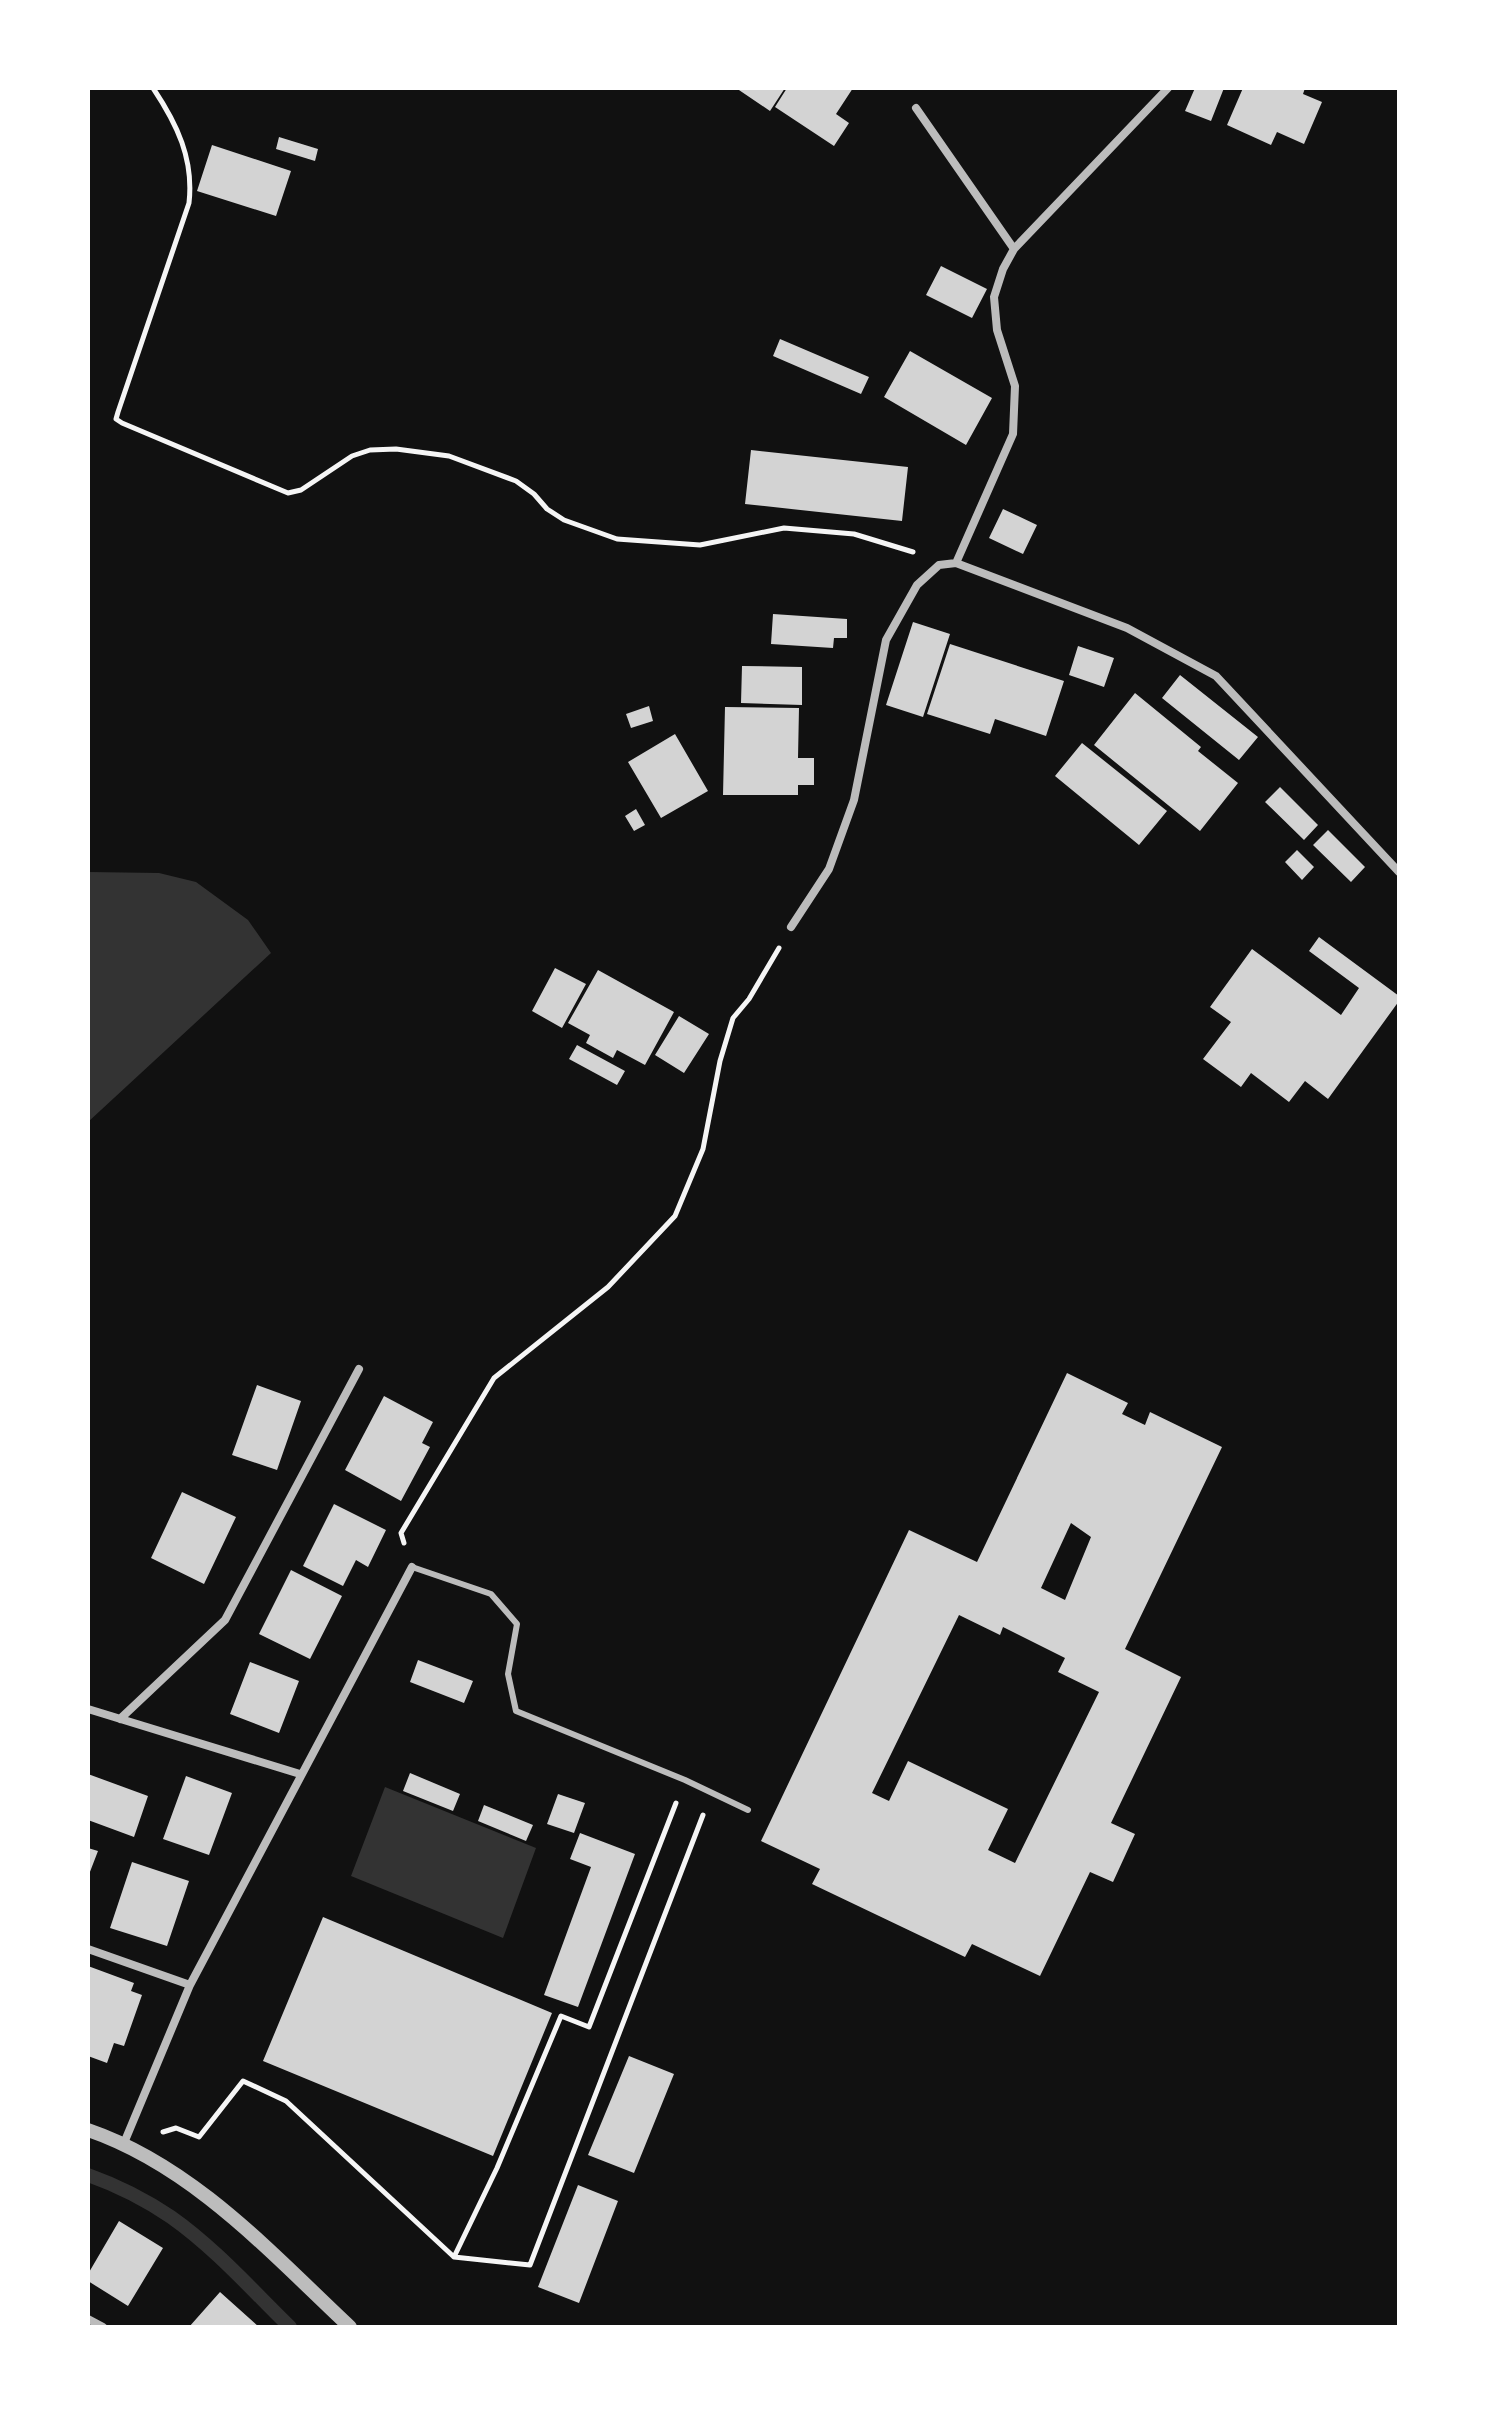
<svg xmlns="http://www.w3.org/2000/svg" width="1487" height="2415" font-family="'Sofia Sans Condensed',sans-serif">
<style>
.water{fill:#333}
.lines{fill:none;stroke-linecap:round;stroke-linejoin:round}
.stream{stroke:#333;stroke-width:14}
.building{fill:#d3d3d3;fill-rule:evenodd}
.path{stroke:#f5f5f5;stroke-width:5}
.service{stroke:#bcbcbc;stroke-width:6}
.minor{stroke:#bcbcbc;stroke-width:8}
.tertiary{stroke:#bcbcbc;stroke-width:14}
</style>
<rect width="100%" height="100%" fill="#111"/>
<path class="water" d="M 88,872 L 159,873 L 196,882 L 248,920 L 271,953 L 88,1122 Z
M 385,1787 L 536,1848 L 503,1938 L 351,1876 Z"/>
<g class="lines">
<path class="stream" d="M 88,2175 C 116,2185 146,2200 171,2217 C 215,2248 252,2290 290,2327"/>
</g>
<path class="building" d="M 736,88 L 785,88 L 770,111 Z
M 787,88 L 853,88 L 836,114 L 849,123 L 834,146 L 775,107 Z
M 1195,88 L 1224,88 L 1211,121 L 1185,111 Z
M 1243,88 L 1305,88 L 1303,94 L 1322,102 L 1304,144 L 1277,132 L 1271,145 L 1227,125 Z
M 279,137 L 318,149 L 315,161 L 276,149 Z
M 212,145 L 291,171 L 276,216 L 197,191 Z
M 941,266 L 987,289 L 972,318 L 926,295 Z
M 780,339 L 869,377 L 861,394 L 773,356 Z
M 910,351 L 992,398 L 966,445 L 884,397 Z
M 751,450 L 908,467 L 902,521 L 745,504 Z
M 1003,509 L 1037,525 L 1023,554 L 989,538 Z
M 773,614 L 847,619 L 847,638 L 834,638 L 833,648 L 771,644 Z
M 913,622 L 950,634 L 923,717 L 886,705 Z
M 950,644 L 1064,681 L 1046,736 L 995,719 L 990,734 L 927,714 Z
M 1078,646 L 1114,658 L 1104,687 L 1069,675 Z
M 742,666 L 802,667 L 802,705 L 741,703 Z
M 1180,675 L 1258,737 L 1239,760 L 1162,698 Z
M 1135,693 L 1201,747 L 1198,751 L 1238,783 L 1200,831 L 1094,745 Z
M 649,706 L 653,721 L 631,728 L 626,714 Z
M 725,707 L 799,708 L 798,758 L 814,758 L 814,785 L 798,785 L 798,795 L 723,795 Z
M 675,734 L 708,791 L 661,818 L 628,762 Z
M 1082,743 L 1167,811 L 1139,845 L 1055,776 Z
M 1280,787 L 1318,825 L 1304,840 L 1265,802 Z
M 636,809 L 645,825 L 634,831 L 625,816 Z
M 1328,830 L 1365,867 L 1351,882 L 1313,845 Z
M 1297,850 L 1314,867 L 1302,880 L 1285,862 Z
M 1319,937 L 1399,996 L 1399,1001 L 1328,1099 L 1305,1081 L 1289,1102 L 1251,1073 L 1241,1087 L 1203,1059 L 1231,1022 L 1210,1007 L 1252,949 L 1341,1015 L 1359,988 L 1309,951 Z
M 555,968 L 586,984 L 562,1028 L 532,1011 Z
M 598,970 L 674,1012 L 645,1065 L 617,1050 L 613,1058 L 586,1043 L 590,1035 L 568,1023 Z
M 679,1016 L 709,1034 L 684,1073 L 655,1055 Z
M 577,1045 L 625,1071 L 617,1085 L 569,1059 Z
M 1067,1373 L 1128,1403 L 1122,1414 L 1145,1425 L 1150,1412 L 1222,1447 L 1125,1649 L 1181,1677 L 1111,1823 L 1135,1834 L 1113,1882 L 1090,1872 L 1040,1976 L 972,1944 L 965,1957 L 812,1884 L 820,1869 L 761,1841 L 909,1530 L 977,1562 ZM 1071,1523 L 1091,1537 L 1065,1600 L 1041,1588 ZM 959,1615 L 1000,1635 L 1003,1627 L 1065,1658 L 1058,1672 L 1099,1692 L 1015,1863 L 988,1850 L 1008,1809 L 908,1761 L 889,1801 L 872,1793 Z
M 257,1385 L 301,1401 L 277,1470 L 232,1455 Z
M 384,1396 L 433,1422 L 422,1443 L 430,1447 L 401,1501 L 345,1470 Z
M 182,1492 L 236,1517 L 204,1584 L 151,1558 Z
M 334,1504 L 386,1530 L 368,1567 L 356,1560 L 343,1586 L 303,1566 Z
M 291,1570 L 342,1596 L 310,1659 L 259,1634 Z
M 418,1660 L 473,1681 L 464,1703 L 410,1682 Z
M 250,1662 L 299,1681 L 279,1733 L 230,1714 Z
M 410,1773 L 460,1794 L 453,1811 L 403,1791 Z
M 88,1774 L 148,1796 L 134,1837 L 88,1820 Z
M 186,1776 L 232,1793 L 209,1855 L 163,1839 Z
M 558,1794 L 585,1803 L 574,1833 L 547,1824 Z
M 484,1805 L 533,1825 L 526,1841 L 478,1821 Z
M 580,1833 L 635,1854 L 578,2007 L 544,1995 L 591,1867 L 570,1859 Z
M 88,1848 L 98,1851 L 88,1877 Z
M 132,1862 L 189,1881 L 167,1946 L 110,1928 Z
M 323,1917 L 552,2013 L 493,2156 L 263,2061 Z
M 88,1966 L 134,1983 L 131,1991 L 142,1995 L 124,2046 L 114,2043 L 107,2063 L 88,2056 Z
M 629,2056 L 674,2074 L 634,2173 L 588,2155 Z
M 578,2185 L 618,2201 L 579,2303 L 538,2287 Z
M 119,2221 L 163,2248 L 128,2306 L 88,2281 L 88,2274 Z
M 220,2292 L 259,2327 L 189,2327 Z"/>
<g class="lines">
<path class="path" d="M 153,88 C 177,124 194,159 189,203 L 118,412 L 116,419 L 122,423 L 288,493 L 301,490 L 352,456 L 370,450 L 396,449 L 449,456 L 516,481 L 534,494 L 547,509 L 564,520 L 617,539 L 700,545 L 784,528 L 854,534 L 913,552
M 404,1543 L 401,1533 L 494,1378 L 608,1287 L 675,1216 L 703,1149 L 720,1061 L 733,1018 L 749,999 L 779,948
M 163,2132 L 176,2128 L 199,2137 L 243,2081 L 286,2101 L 454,2257 L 530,2265 L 703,1815
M 454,2257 L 497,2168 L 561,2016 L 589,2027 L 676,1803"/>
<path class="service" d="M 412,1567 L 491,1594 L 517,1624 L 508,1674 L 516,1711 L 685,1780 L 748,1810"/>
<path class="minor" d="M 916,108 L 1014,249
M 956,563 L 1013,434 L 1015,386 L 997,330 L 994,297 L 1003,269 L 1014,249 L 1168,88
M 791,927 L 829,869 L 854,800 L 886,640 L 917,585 L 939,565 L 956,563 L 1127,628 L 1216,676 L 1399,872
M 88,1709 L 300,1774
M 120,1719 L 225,1620 L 359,1369
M 88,1949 L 190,1985
M 124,2143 L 190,1985 L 412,1567
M 88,2319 L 103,2327"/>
<path class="tertiary" d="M 88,2130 C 193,2166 271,2253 350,2327"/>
</g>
<rect width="1487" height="2415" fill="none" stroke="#ffffff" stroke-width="180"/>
</svg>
